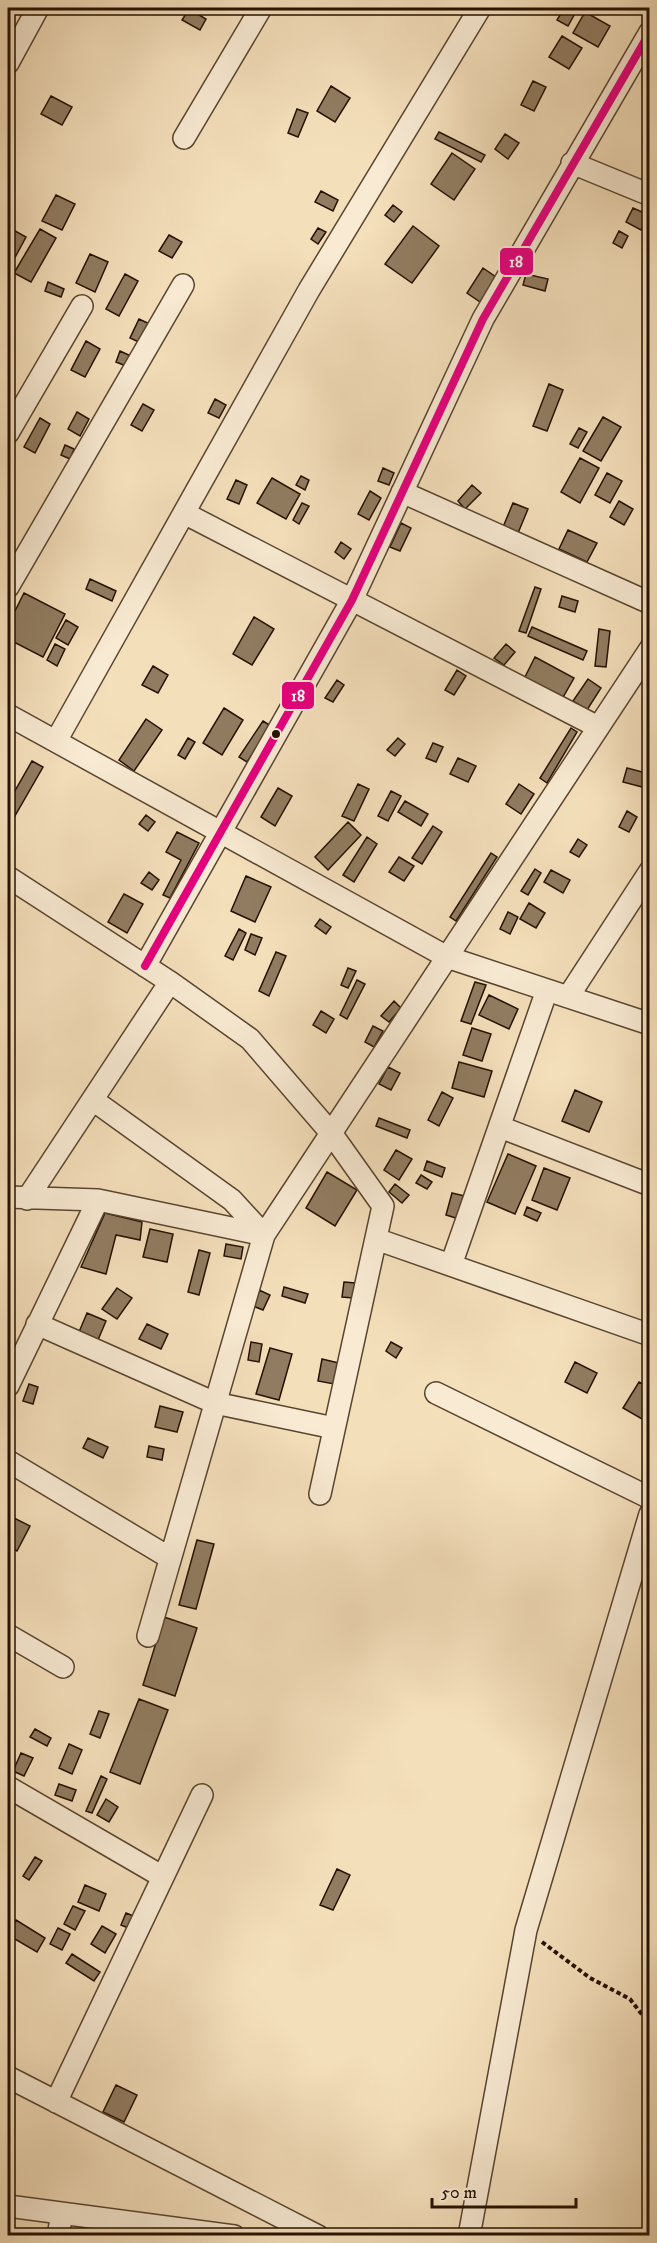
<svg xmlns="http://www.w3.org/2000/svg" width="657" height="2243" font-family="'IM FELL DW Pica',serif">
<style>
.building{fill:#917c61;stroke:#251100;stroke-width:1.5}
.lines{fill:none;stroke-linecap:round;stroke-linejoin:round}
.minor-casing{stroke:#59442f;stroke-width:24}
.path{stroke:#251100;stroke-width:4;stroke-dasharray:4.5 3;stroke-linecap:butt}
.minor{stroke:#f8ead3;stroke-width:21}
.bus-1-casing{stroke:#f8ead3;stroke-width:12}
.bus-1{stroke:#e5007d;stroke-width:8}
.bus-dot{fill:#251100;stroke:#f8ead3;stroke-width:2}
.line-badge{stroke:#f8ead3;stroke-width:2}
.badge-label{font-size:16px;text-anchor:middle;font-weight:bold;fill:#fff}
</style>
<rect width="100%" height="100%" fill="#f4dfbb"/>
<filter id="stains"><feTurbulence type="fractalNoise" baseFrequency=".00333" numOctaves="4"/><feColorMatrix values="0 0 0 0 .2 0 0 0 0 .09 0 0 0 0 .02 0 0 0 .5 -.17"/></filter>
<radialGradient id="worn" r=".72"><stop offset=".6" stop-color="#630" stop-opacity="0"/><stop offset="1" stop-color="#630" stop-opacity=".3"/></radialGradient>
<path class="building" d="M 564,8 L 578,8 L 568,26 L 557,20 Z
M 189,9 L 206,19 L 200,30 L 182,20 Z
M 585,12 L 610,26 L 598,47 L 573,33 Z
M 562,36 L 582,48 L 569,69 L 549,57 Z
M 533,81 L 546,87 L 534,111 L 521,105 Z
M 331,86 L 350,98 L 335,122 L 317,111 Z
M 51,96 L 72,107 L 62,125 L 41,114 Z
M 297,109 L 308,113 L 298,137 L 288,133 Z
M 439,132 L 485,155 L 481,162 L 435,139 Z
M 505,134 L 519,143 L 508,159 L 495,149 Z
M 452,153 L 475,169 L 454,200 L 431,184 Z
M 321,191 L 338,200 L 333,211 L 315,202 Z
M 56,195 L 75,204 L 62,230 L 42,221 Z
M 393,205 L 402,212 L 394,222 L 385,215 Z
M 633,208 L 649,215 L 641,230 L 626,222 Z
M 413,226 L 439,246 L 412,283 L 385,264 Z
M 8,227 L 26,237 L 12,263 L 8,260 Z
M 318,228 L 326,232 L 318,244 L 311,239 Z
M 40,229 L 56,238 L 31,282 L 14,273 Z
M 619,231 L 628,236 L 622,248 L 613,243 Z
M 169,235 L 182,242 L 172,258 L 159,251 Z
M 90,254 L 108,262 L 95,292 L 76,283 Z
M 483,268 L 496,277 L 480,302 L 467,293 Z
M 125,274 L 138,281 L 119,316 L 106,309 Z
M 526,274 L 548,279 L 545,291 L 523,285 Z
M 48,282 L 64,289 L 61,297 L 45,291 Z
M 139,319 L 154,326 L 145,345 L 130,338 Z
M 86,341 L 100,349 L 85,377 L 71,370 Z
M 120,351 L 131,356 L 126,366 L 116,362 Z
M 549,384 L 563,390 L 547,431 L 533,426 Z
M 215,399 L 226,405 L 219,418 L 208,413 Z
M 143,404 L 154,410 L 142,431 L 131,425 Z
M 77,412 L 89,419 L 80,436 L 68,429 Z
M 603,417 L 621,427 L 601,461 L 583,451 Z
M 40,418 L 50,424 L 35,453 L 24,447 Z
M 579,428 L 587,432 L 578,448 L 570,444 Z
M 65,445 L 74,449 L 70,459 L 61,455 Z
M 580,458 L 599,468 L 580,503 L 561,492 Z
M 383,468 L 394,473 L 389,485 L 378,481 Z
M 607,473 L 622,481 L 610,503 L 595,495 Z
M 301,476 L 309,480 L 305,490 L 296,485 Z
M 272,478 L 300,494 L 286,519 L 257,503 Z
M 236,480 L 247,485 L 239,504 L 227,499 Z
M 472,485 L 481,493 L 465,509 L 458,501 Z
M 370,491 L 381,498 L 369,520 L 358,514 Z
M 619,501 L 633,509 L 624,525 L 610,517 Z
M 302,503 L 309,506 L 299,524 L 293,520 Z
M 513,503 L 528,509 L 518,533 L 503,527 Z
M 401,523 L 411,528 L 400,551 L 390,547 Z
M 568,530 L 597,543 L 587,562 L 559,549 Z
M 341,542 L 351,549 L 344,559 L 335,552 Z
M 90,579 L 116,591 L 112,601 L 86,589 Z
M 535,587 L 541,589 L 526,633 L 519,631 Z
M 24,593 L 65,614 L 43,657 L 8,639 L 8,625 Z
M 562,596 L 578,601 L 575,612 L 559,607 Z
M 254,617 L 274,629 L 252,665 L 233,654 Z
M 66,620 L 78,627 L 68,645 L 56,638 Z
M 532,627 L 587,651 L 583,660 L 528,636 Z
M 599,629 L 610,631 L 606,667 L 595,666 Z
M 55,644 L 65,649 L 57,666 L 47,660 Z
M 506,644 L 515,652 L 504,665 L 494,658 Z
M 535,657 L 574,678 L 562,699 L 524,679 Z
M 153,666 L 168,675 L 158,693 L 142,685 Z
M 457,670 L 466,676 L 454,695 L 445,690 Z
M 588,679 L 601,688 L 587,710 L 573,701 Z
M 337,680 L 344,685 L 333,702 L 325,698 Z
M 224,708 L 243,720 L 222,755 L 203,743 Z
M 146,719 L 162,730 L 134,771 L 119,760 Z
M 263,721 L 271,726 L 247,762 L 239,757 Z
M 571,728 L 577,732 L 547,783 L 540,778 Z
M 188,738 L 195,742 L 185,759 L 178,755 Z
M 398,738 L 405,744 L 395,756 L 387,750 Z
M 433,743 L 443,747 L 436,762 L 426,758 Z
M 458,758 L 476,766 L 468,782 L 450,774 Z
M 32,761 L 43,767 L 8,828 L 8,803 Z
M 627,768 L 650,774 L 646,788 L 623,782 Z
M 358,784 L 369,789 L 354,821 L 342,816 Z
M 519,784 L 534,794 L 521,814 L 506,804 Z
M 278,788 L 292,796 L 275,826 L 261,817 Z
M 391,791 L 401,796 L 388,821 L 378,816 Z
M 405,801 L 428,814 L 421,826 L 398,812 Z
M 627,811 L 637,817 L 629,832 L 619,827 Z
M 146,815 L 155,822 L 148,831 L 139,824 Z
M 348,822 L 361,835 L 328,870 L 315,857 Z
M 433,826 L 442,832 L 422,864 L 412,858 Z
M 177,832 L 199,843 L 170,898 L 163,895 L 181,860 L 166,852 Z
M 367,837 L 377,844 L 354,882 L 343,875 Z
M 578,839 L 587,845 L 579,857 L 570,852 Z
M 491,853 L 497,857 L 456,921 L 450,917 Z
M 399,857 L 414,866 L 404,881 L 389,872 Z
M 535,869 L 541,873 L 528,895 L 521,891 Z
M 551,870 L 570,880 L 563,893 L 544,882 Z
M 149,872 L 159,880 L 152,890 L 141,883 Z
M 246,876 L 271,887 L 255,922 L 231,911 Z
M 124,894 L 143,904 L 127,933 L 108,922 Z
M 529,903 L 545,913 L 536,928 L 520,919 Z
M 508,912 L 518,917 L 510,934 L 500,929 Z
M 320,919 L 331,927 L 326,934 L 315,926 Z
M 239,929 L 246,933 L 233,960 L 225,956 Z
M 251,934 L 262,938 L 255,955 L 245,950 Z
M 276,952 L 286,956 L 269,996 L 259,991 Z
M 348,968 L 356,971 L 348,988 L 341,985 Z
M 357,980 L 365,984 L 347,1019 L 340,1015 Z
M 475,982 L 486,985 L 471,1024 L 461,1021 Z
M 489,995 L 518,1009 L 509,1029 L 479,1015 Z
M 394,1001 L 401,1008 L 389,1022 L 381,1016 Z
M 321,1011 L 334,1019 L 326,1033 L 313,1025 Z
M 373,1026 L 383,1031 L 374,1047 L 365,1042 Z
M 472,1028 L 491,1034 L 482,1061 L 463,1055 Z
M 459,1062 L 492,1071 L 484,1097 L 452,1088 Z
M 388,1067 L 400,1073 L 391,1090 L 379,1084 Z
M 575,1090 L 602,1102 L 589,1132 L 562,1121 Z
M 442,1092 L 453,1098 L 439,1126 L 428,1120 Z
M 379,1118 L 410,1130 L 407,1138 L 376,1126 Z
M 396,1150 L 412,1159 L 399,1180 L 384,1170 Z
M 508,1154 L 536,1166 L 515,1214 L 487,1202 Z
M 427,1161 L 445,1168 L 442,1177 L 424,1170 Z
M 544,1168 L 570,1178 L 557,1210 L 532,1200 Z
M 327,1172 L 357,1190 L 335,1226 L 306,1208 Z
M 421,1175 L 432,1182 L 427,1189 L 416,1183 Z
M 395,1184 L 409,1195 L 402,1203 L 389,1192 Z
M 452,1193 L 465,1196 L 459,1219 L 446,1215 Z
M 527,1207 L 541,1213 L 537,1221 L 524,1215 Z
M 105,1213 L 142,1222 L 140,1240 L 116,1235 L 106,1274 L 81,1267 Z
M 150,1229 L 173,1234 L 167,1262 L 143,1257 Z
M 226,1244 L 243,1247 L 241,1259 L 224,1256 Z
M 199,1250 L 210,1253 L 199,1295 L 188,1292 Z
M 344,1282 L 355,1283 L 353,1298 L 342,1297 Z
M 284,1287 L 308,1294 L 305,1303 L 282,1296 Z
M 117,1288 L 132,1298 L 117,1319 L 102,1309 Z
M 259,1290 L 270,1295 L 263,1310 L 253,1306 Z
M 87,1313 L 106,1321 L 98,1340 L 79,1332 Z
M 147,1324 L 168,1334 L 161,1349 L 139,1339 Z
M 251,1342 L 262,1344 L 259,1362 L 248,1360 Z
M 391,1342 L 402,1348 L 396,1358 L 386,1351 Z
M 270,1348 L 292,1354 L 279,1400 L 256,1394 Z
M 322,1359 L 339,1363 L 334,1384 L 318,1381 Z
M 575,1362 L 597,1373 L 587,1393 L 565,1382 Z
M 639,1382 L 650,1388 L 649,1423 L 623,1408 Z
M 29,1384 L 38,1387 L 33,1404 L 23,1401 Z
M 160,1406 L 183,1412 L 177,1432 L 155,1427 Z
M 88,1438 L 108,1447 L 103,1458 L 83,1448 Z
M 149,1446 L 164,1449 L 162,1460 L 147,1457 Z
M 8,1515 L 30,1526 L 17,1551 L 8,1546 Z
M 197,1540 L 214,1544 L 196,1609 L 179,1605 Z
M 164,1617 L 197,1628 L 175,1696 L 143,1685 Z
M 139,1699 L 168,1710 L 140,1784 L 110,1772 Z
M 99,1711 L 109,1714 L 100,1738 L 90,1734 Z
M 35,1729 L 51,1738 L 47,1746 L 30,1737 Z
M 69,1744 L 82,1750 L 72,1774 L 59,1768 Z
M 21,1753 L 33,1758 L 24,1776 L 13,1771 Z
M 101,1776 L 107,1779 L 92,1813 L 86,1811 Z
M 59,1784 L 76,1790 L 72,1801 L 55,1795 Z
M 106,1799 L 118,1807 L 109,1822 L 97,1815 Z
M 35,1857 L 42,1861 L 29,1880 L 23,1876 Z
M 337,1869 L 350,1875 L 333,1910 L 320,1905 Z
M 85,1885 L 106,1894 L 99,1911 L 78,1902 Z
M 73,1906 L 85,1911 L 75,1930 L 64,1924 Z
M 126,1913 L 136,1917 L 131,1929 L 121,1925 Z
M 16,1920 L 45,1938 L 37,1952 L 8,1935 Z
M 102,1926 L 116,1934 L 105,1953 L 91,1944 Z
M 58,1928 L 70,1934 L 62,1950 L 50,1944 Z
M 72,1954 L 100,1972 L 94,1981 L 66,1963 Z
M 116,2085 L 137,2095 L 124,2122 L 103,2112 Z"/>
<g class="lines">
<defs>
<path id="minor" d="M 8,63 L 38,8
M 184,138 L 261,8
M 572,163 L 650,195
M 8,433 L 82,306
M 402,492 L 650,603
M 184,513 L 598,727
M 8,587 L 183,285
M 8,715 L 447,957 L 650,1024
M 56,741 L 309,290 L 480,8
M 8,877 L 170,982 L 250,1039 L 331,1133 L 383,1206 L 320,1494
M 145,966 L 352,600 L 483,319 L 650,32
M 568,997 L 650,871
M 93,1100 L 232,1200 L 264,1235
M 500,1127 L 650,1185
M 8,1197 L 98,1200 L 264,1235
M 27,1199 L 170,982
M 376,1239 L 650,1335
M 451,1265 L 547,990
M 37,1324 L 215,1403 L 334,1428
M 8,1386 L 98,1200
M 436,1393 L 650,1498
M 8,1461 L 170,1558
M 8,1635 L 63,1667
M 148,1636 L 264,1235 L 650,649
M 8,1787 L 163,1877
M 8,2077 L 318,2236
M 56,2102 L 202,1795
M 8,2206 L 234,2236
M 58,2236 L 62,2213
M 469,2236 L 526,1930 L 650,1514"/>
</defs>
<use href="#minor" class="minor-casing"/>
<path class="path" d="M 542,1942 L 590,1978 L 630,1999 L 650,2025"/>
<use href="#minor" class="minor"/>
<defs>
<path id="bus-1" d="M 145,966 L 352,600 L 483,319 L 650,32"/>
</defs>
<use href="#bus-1" class="bus-1-casing"/>
<use href="#bus-1" class="bus-1"/>
</g>
<circle class="bus-dot" cx="276" cy="734" r="5"/>
<g class="line-badge">
<rect x="499" y="247" width="35" height="29" rx="6" fill="#e5007d"/>
<rect x="281" y="681" width="34" height="29" rx="6" fill="#e5007d"/>
</g>
<g class="badge-label">
<text x="516" y="267">18</text>
<text x="298" y="701">18</text>
</g>
<rect width="657" height="2243" fill="none" stroke="#f4dfbb" stroke-width="30"/>
<rect x="9" y="9" width="639" height="2225" fill="none" stroke="#251100" stroke-width="3"/>
<rect x="15" y="15" width="627" height="2213" fill="none" stroke="#251100" stroke-width="1.5"/>
<path d="M432 2198v9h144v-9" fill="none" stroke="#251100" stroke-width="3"/>
<text x="441" y="2198" font-size="18" fill="#251100" stroke="#f8ead3" stroke-width="4.5" paint-order="stroke">50 m</text>
<rect width="100%" height="100%" filter="url(#stains)"/>
<rect width="100%" height="100%" fill="url(#worn)"/>
</svg>
